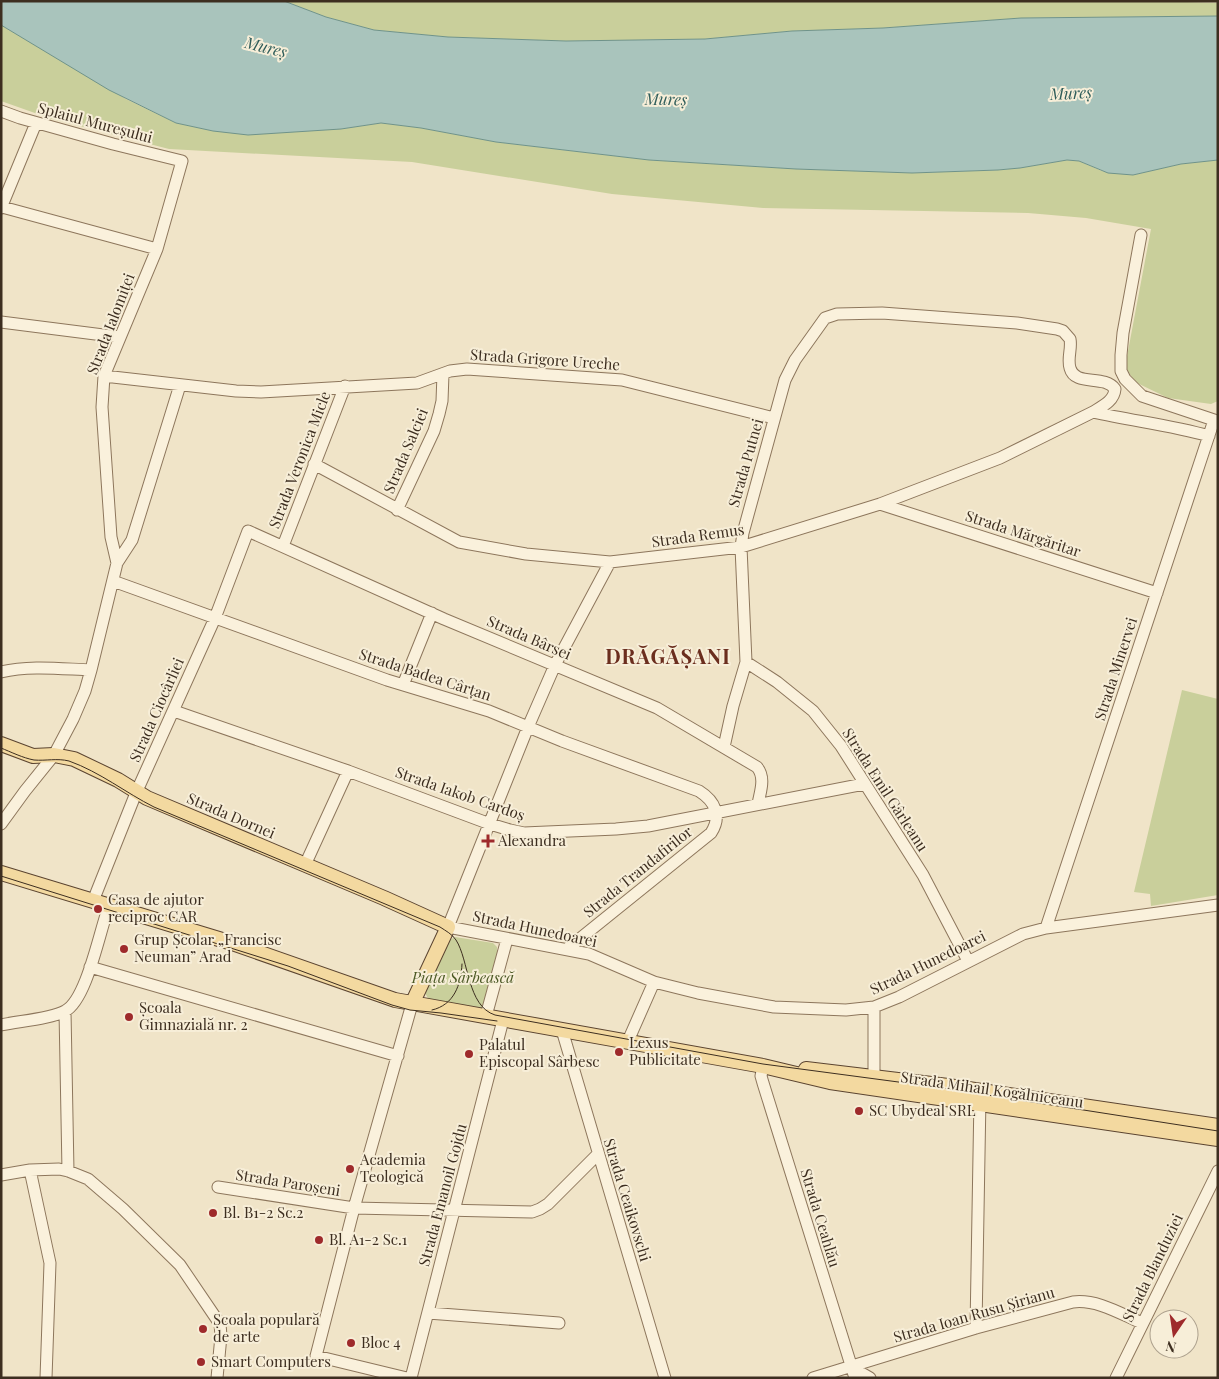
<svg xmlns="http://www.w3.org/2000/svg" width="1219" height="1379" font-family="'Playfair Display',serif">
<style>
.green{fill:#c9cf9b}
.water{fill:#a9c4bc;stroke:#6f938a}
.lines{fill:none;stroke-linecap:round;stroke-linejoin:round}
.minor-casing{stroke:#8d765c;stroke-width:13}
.major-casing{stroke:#5b4430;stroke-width:16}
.minor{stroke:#faf1dc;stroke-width:11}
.major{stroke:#f3d9a0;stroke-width:14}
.tram{stroke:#3d2e20;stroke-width:1}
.poi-dot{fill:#9e2a2b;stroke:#f7eed8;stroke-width:2}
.labels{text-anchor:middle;stroke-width:4;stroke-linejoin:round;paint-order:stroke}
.street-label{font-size:15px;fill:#3d2e20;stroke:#f7eed8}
.poi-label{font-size:15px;fill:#3d2e20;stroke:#f7eed8;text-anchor:start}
.park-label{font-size:15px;font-style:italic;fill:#4d5a26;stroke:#f7eed8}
.water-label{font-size:16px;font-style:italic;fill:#2f5d5a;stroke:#f7eed8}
.district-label{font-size:20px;font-weight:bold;letter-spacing:1px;fill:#6b2e1e;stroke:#f7eed8}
</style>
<rect width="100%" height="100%" fill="#f0e4c8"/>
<path class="green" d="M 284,1 L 1156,1 L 1218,3 L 1218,16 L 1021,18 L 883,28 L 792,31 L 705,39 L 566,41 L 448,37 L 374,30 L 326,17 Z
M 1,25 L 126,99 L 176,123 L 213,131 L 341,129 L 381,123 L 421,128 L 496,142 L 649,160 L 796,169 L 912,173 L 998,170 L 1020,168 L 1067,160 L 1079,161 L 1102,171 L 1133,175 L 1181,164 L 1218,160 L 1218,401 L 1211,404 L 1168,398 L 1135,382 L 1125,367 L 1151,229 L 1086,218 L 1028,213 L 763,208 L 612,194 L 412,162 L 169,149 L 49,118 L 1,101 Z
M 1182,690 L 1218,699 L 1218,895 L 1151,906 L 1150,894 L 1134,892 Z
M 455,937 L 493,943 L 497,947 L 497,954 L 486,1002 L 481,1009 L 430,1002 L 425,993 L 448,941 Z"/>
<path class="water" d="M 1,1 L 284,1 L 326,17 L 374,30 L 448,37 L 566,41 L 705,39 L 792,31 L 883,28 L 1021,18 L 1218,16 L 1218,160 L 1181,164 L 1133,175 L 1108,173 L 1079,161 L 1067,160 L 1020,168 L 998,170 L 912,173 L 796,169 L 649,160 L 496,142 L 421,128 L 381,123 L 341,129 L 248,135 L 213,131 L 176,123 L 109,90 L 1,25 Z"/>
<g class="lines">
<defs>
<path id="minor" d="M 1,111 L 20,118 L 113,144 L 182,161 L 157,249 L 104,376 L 102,407 L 111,537 L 117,563
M 2,207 L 157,249
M 1,208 L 36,123
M 1141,235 L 1123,333 L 1121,355 L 1121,371 L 1125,379 L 1142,396 L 1214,420 L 1218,422
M 1,322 L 119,337
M 104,376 L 236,391 L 261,392 L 417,383 L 450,371 L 467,369 L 622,380 L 774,418
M 314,464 L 459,542 L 526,554 L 610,562 L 741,547 L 880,504 L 1000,458 L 1093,412
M 880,504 L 1157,593
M 397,510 L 434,431 L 439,414 L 442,401 L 443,374
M 283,546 L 345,386
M 610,562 L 555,665 L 528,727 L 448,927 L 589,954 L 654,982 L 698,993 L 774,1007 L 846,1010 L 874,1007 L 899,997 L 1023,934 L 1046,928 L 1218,905
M 113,581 L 387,680 L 489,711 L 562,741 L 699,791 C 715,801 722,816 711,833 L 567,949
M 746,662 L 777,682 L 813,711 L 841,746 L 923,875 L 968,961
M 1,672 C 30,665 62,669 91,670
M 403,685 L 432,613
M 174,711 L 348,771 L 490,824 L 510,830 L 524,833 L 616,829 L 648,826 L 864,784
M 724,747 L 733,706 L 746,662 L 741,547 L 743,533 L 785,380 L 795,360 L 825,318 L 837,314 L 882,313 L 1017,323 L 1057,329 L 1063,331 L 1070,339 C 1072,349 1067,358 1070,368 C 1075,387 1104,374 1115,389 C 1114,401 1103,406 1093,412 C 1132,421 1171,425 1209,436
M 1,824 L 25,791 L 54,755 L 73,719 L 85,691 L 91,670 L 117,563 L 132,540 L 180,385
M 305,865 L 348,771
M 93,901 L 136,793 L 215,618 L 248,531 L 444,619 L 657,708 L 757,767 C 766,778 760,792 758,804
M 1046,928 L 1214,420
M 90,967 L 398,1056
M 65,1011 L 68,1171
M 486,1016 L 507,939
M 1,1025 C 19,1021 50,1019 65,1011 C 87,1000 100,929 109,906
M 562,1030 L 665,1378
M 628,1041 L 654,982
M 763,1066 L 761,1076 L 763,1083 L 855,1378
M 874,1077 L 874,1007
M 30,1170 L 50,1263 L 46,1378
M 1,1175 L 30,1170 L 59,1169 L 68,1171 L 88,1179 L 123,1209 L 180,1265 L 220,1324 L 221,1336 L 217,1378
M 218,1187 L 354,1208 L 532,1212 L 540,1209 L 548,1204 L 598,1154
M 428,1313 L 559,1323
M 976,1328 L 980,1097
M 851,1367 L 870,1378
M 407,1378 L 316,1356 L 354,1208 L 412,1004
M 411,1378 L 503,1020
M 813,1378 L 976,1328 L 1073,1302 C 1097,1299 1121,1314 1142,1323
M 1116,1378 L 1218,1171"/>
<path id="major" d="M 1,744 L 33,756 L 54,755 L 74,759 L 118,780 L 147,798 L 384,898 L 448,927 L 412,1004
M 1,873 L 232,943 L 395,1000 L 763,1066 L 830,1082 L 1218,1139
M 806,1069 L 948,1086 L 1218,1126"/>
</defs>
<use href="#minor" class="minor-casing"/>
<use href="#major" class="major-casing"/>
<use href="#minor" class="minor"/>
<use href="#major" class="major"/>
<path class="tram" d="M 1,748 C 11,752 23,758 34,760 C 46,761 57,758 69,761 C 100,772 126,793 154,807 L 440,927 C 446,931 452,934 456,940 C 469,960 467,1006 495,1015 L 763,1064 L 936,1087 L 1218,1131
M 1,876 L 288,966 L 392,1005 L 410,1010 L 441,1013 L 497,1021
M 432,1010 C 454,1005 461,985 462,964"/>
</g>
<g class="poi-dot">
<path d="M485.5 833.5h5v5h5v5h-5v5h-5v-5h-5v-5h5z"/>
<circle cx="98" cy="909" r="5"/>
<circle cx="124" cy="949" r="5"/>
<circle cx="129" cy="1017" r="5"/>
<circle cx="619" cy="1052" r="5"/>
<circle cx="469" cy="1054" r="5"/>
<circle cx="859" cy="1111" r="5"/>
<circle cx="350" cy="1169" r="5"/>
<circle cx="213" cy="1213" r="5"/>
<circle cx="319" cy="1240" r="5"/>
<circle cx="203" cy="1329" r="5"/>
<circle cx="351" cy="1343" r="5"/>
<circle cx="201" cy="1362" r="5"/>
</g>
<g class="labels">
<g class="street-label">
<text transform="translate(95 123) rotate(15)" y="5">Splaiul Mureșului</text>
<text transform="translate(111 324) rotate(-69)" y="5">Strada Ialomiței</text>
<text transform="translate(545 360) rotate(4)" y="5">Strada Grigore Ureche</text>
<text transform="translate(406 451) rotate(-67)" y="5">Strada Salciei</text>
<text transform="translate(300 460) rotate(-69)" y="5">Strada Veronica Micle</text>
<text transform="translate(746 463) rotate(-74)" y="5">Strada Putnei</text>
<text transform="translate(1023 534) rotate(18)" y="5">Strada Mărgăritar</text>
<text transform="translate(698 536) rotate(-8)" y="5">Strada Remus</text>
<text transform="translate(529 638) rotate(23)" y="5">Strada Bârsei</text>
<text transform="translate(1116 669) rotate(-72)" y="5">Strada Minervei</text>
<text transform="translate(425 675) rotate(18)" y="5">Strada Badea Cârțan</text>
<text transform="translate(157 710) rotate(-66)" y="5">Strada Ciocârliei</text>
<text transform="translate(885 790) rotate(57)" y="5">Strada Emil Gârleanu</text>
<text transform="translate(460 794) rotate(19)" y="5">Strada Iakob Cardoș</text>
<text transform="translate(231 816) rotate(23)" y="5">Strada Dornei</text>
<text transform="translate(638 872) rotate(-39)" y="5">Strada Trandafirilor</text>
<text transform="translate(535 929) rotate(12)" y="5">Strada Hunedoarei</text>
<text transform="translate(928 963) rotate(-26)" y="5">Strada Hunedoarei</text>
<text transform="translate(992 1090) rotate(8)" y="5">Strada Mihail Kogălniceanu</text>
<text transform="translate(288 1183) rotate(9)" y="5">Strada Paroșeni</text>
<text transform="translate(443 1195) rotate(-75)" y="5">Strada Emanoil Gojdu</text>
<text transform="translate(627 1200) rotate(73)" y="5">Strada Ceaikovschi</text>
<text transform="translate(820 1218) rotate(73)" y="5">Strada Ceahlău</text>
<text transform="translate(1153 1268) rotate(-64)" y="5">Strada Blanduziei</text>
<text transform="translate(974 1315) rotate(-16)" y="5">Strada Ioan Rusu Șirianu</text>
</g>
<g class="poi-label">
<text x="498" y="846">Alexandra</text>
<text x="108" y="905">Casa de ajutor<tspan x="108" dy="17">reciproc CAR</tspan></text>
<text x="134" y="945">Grup Școlar „Francisc<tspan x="134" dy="17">Neuman” Arad</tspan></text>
<text x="139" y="1013">Școala<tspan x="139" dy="17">Gimnazială nr. 2</tspan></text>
<text x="629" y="1048">Lexus<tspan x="629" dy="17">Publicitate</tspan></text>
<text x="479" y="1050">Palatul<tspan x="479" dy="17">Episcopal Sârbesc</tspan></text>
<text x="869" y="1116">SC Ubydeal SRL</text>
<text x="360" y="1165">Academia<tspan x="360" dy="17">Teologică</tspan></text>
<text x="223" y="1218">Bl. B1-2 Sc.2</text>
<text x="329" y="1245">Bl. A1-2 Sc.1</text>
<text x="213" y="1325">Școala populară<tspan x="213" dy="17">de arte</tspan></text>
<text x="361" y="1348">Bloc 4</text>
<text x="211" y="1367">Smart Computers</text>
</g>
<g class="park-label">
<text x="463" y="983">Piața Sârbească</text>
</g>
<g class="water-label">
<text transform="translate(266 47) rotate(14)" y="6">Mureș</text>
<text transform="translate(1071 93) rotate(-3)" y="6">Mureș</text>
<text transform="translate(666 99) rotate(1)" y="6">Mureș</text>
</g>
<g class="district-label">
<text x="668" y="664">DRĂGĂȘANI</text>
</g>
</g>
<rect width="1219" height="1379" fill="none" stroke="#3d2e20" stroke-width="5"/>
<g transform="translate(1174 1334) rotate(193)"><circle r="24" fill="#f7eed8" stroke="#ada18e"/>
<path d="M0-4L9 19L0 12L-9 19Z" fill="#9e2a2b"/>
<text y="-8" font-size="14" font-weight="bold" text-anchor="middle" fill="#3d2e20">N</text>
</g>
</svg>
